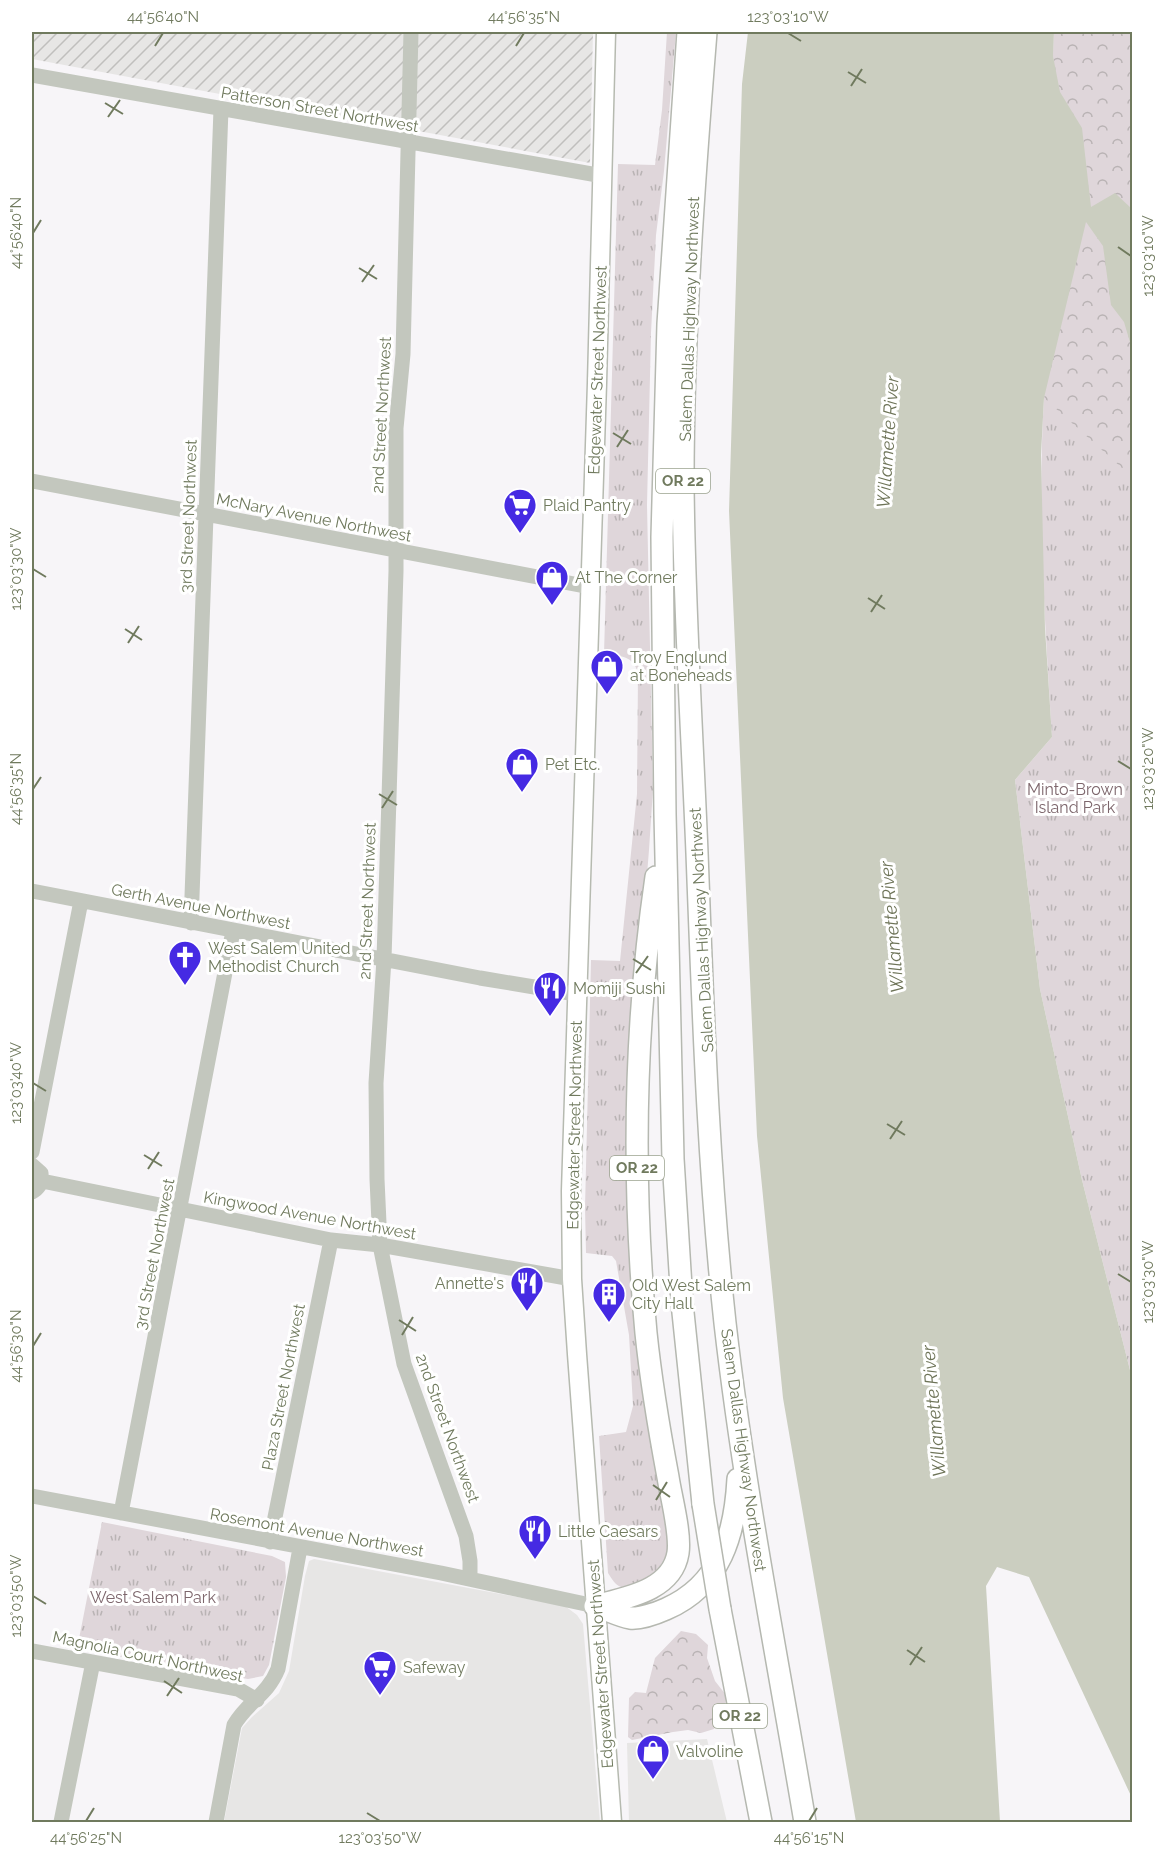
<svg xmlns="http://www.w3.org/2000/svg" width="1164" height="1854" font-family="Raleway,sans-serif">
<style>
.built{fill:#e7e6e5}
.industrial{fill:url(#industrial-furrows)}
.grass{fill:url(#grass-tufts)}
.forest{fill:url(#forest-crowns)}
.water{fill:#cbcec0}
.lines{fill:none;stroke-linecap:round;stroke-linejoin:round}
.major-casing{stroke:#b6bab0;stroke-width:21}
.highway-casing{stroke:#b5b8b0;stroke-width:24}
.minor{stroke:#c3c7be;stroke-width:15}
.major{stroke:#fff;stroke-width:18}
.highway{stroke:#fff;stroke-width:21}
.highway-bridge-casing{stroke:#b5b8b0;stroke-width:24;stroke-linecap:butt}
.highway-bridge{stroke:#fff;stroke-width:21}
.ticks{fill:none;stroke:#707a5e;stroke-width:2}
.labels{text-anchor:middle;stroke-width:6;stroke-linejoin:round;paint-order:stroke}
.shield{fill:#fff;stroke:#9ba28e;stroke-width:1.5}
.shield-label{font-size:15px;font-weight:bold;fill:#707a5e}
.street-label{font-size:16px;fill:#707a5e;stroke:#fff}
.poi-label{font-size:16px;fill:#707a5e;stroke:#fff;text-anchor:start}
.park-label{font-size:16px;fill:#7d666c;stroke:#fff}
.water-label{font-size:18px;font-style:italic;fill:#6e7458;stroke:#fff}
.neatline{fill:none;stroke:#707a5e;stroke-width:2}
.ticks-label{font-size:15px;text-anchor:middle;fill:#707a5e}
</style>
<defs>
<pattern id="industrial-furrows" width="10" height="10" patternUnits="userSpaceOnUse" patternTransform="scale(1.5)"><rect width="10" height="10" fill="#e7e6e5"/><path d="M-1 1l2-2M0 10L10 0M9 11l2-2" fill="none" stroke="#c0bfbd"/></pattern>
<pattern id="grass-tufts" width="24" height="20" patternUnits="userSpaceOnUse" patternTransform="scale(1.5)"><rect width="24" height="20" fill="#dfd6da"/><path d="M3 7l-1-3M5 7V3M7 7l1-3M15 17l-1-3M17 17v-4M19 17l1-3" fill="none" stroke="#b9b3b4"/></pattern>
<pattern id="forest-crowns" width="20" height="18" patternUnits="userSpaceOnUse" patternTransform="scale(1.5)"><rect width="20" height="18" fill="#dfd6da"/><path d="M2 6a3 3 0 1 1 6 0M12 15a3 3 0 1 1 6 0" fill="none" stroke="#b9b3b4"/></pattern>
</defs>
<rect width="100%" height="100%" fill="#f7f5f8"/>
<path class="built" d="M 314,1559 L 565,1606 L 577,1615 L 583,1624 L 600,1822 L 224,1822 L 242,1728 L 252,1717 L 279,1693 L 289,1671 L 305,1576 L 309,1561 Z
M 707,1739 L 727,1822 L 629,1822 L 627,1743 Z"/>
<path class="industrial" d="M 32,32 L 593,32 L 590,163 L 32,59 Z"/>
<path class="grass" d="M 667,32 L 676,32 L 664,171 L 656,235 L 651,333 L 647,505 L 653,789 L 649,850 L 634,1035 L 669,1550 C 661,1568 653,1577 636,1584 C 631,1587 627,1589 621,1587 C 615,1585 612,1579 608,1573 L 599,1436 L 626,1432 L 633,1406 L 629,1335 L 616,1261 L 612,1256 L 586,1253 L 585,1208 L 591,960 L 620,961 L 637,794 L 638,673 C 633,655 620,656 604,654 L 618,164 L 655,165 L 662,110 Z
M 1054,32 L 1132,32 L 1132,1378 L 1082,1180 L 1040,989 L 1015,780 L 1052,737 C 1045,624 1037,511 1044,398 Z
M 102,1522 L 272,1556 L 285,1562 L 286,1577 L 269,1665 L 263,1676 L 248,1679 L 77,1649 Z"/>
<path class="forest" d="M 1054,32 L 1132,32 L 1132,209 L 1130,205 L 1091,208 L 1082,128 L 1060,92 L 1053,56 Z
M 1086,221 L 1103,246 L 1111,305 L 1124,322 L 1132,349 L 1132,477 L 1044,398 Z
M 681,1631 L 696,1634 L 708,1645 L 707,1658 L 715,1681 L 726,1695 L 725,1715 L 714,1729 L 701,1733 L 688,1730 L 673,1732 L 632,1740 L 628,1737 L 629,1698 L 635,1692 L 646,1693 L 655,1658 Z"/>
<path class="water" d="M 748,32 L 1054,32 L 1053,56 L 1060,92 L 1082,128 L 1091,207 L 1115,193 L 1132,209 L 1132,349 L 1124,322 L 1111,305 L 1103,246 L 1086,222 L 1044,398 L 1041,455 L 1045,628 L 1052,737 L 1015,780 L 1040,989 L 1082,1180 L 1132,1378 L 1132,1798 L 1029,1577 L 997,1567 L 986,1586 L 1000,1822 L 856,1822 L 783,1398 L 757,1136 L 729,511 L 742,84 Z"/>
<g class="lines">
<defs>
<path id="major" d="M 606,32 L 597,383 L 571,1191 L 572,1279 L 577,1354 L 612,1822"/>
<path id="highway" d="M 688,32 L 668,324 L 662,537 L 665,814 L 673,1159 L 682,1303 L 703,1504
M 706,32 C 694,181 683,332 683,483 C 684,606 692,730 697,853 C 703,1010 708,1167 725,1323 C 744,1490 777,1656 805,1822
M 595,1606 C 625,1598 672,1591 678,1553 C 681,1533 671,1497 668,1477 C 659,1429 651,1381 646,1333 C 632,1182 634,1028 656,877
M 595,1606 C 606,1609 619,1616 630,1618 C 640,1619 657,1613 666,1609 C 721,1585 735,1534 738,1479
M 720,1609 L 761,1822"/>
</defs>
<use href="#major" class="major-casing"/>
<use href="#highway" class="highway-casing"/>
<path class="minor" d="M 411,32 L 403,354 L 396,428 L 396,571 L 384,959 L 376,1083 L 377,1179 L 380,1245 L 404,1364 L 466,1536 L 470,1561 L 470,1579
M 32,75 L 603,176
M 32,481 L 590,587
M 32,891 L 480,978 L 576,994
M 191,923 L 221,109
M 32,1152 L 81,901
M 32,1165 L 41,1173 C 42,1182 40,1188 32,1192
M 42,1181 L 331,1240 L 380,1245 L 572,1279
M 32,1496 L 441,1573 L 595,1606
M 121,1513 L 233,931
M 270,1542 L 331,1240
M 32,1651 L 238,1689 L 257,1700
M 61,1822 L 93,1662
M 216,1822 L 234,1725 C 248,1701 267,1696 278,1669 L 300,1548"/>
<use href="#major" class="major"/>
<use href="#highway" class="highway"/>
<defs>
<path id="highway-bridge" d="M 703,1504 L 720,1609"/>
</defs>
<use href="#highway-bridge" class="highway-bridge-casing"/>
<use href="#highway-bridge" class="highway-bridge"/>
</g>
<path class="ticks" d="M 788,33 L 801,41M 155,46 L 163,33M 516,46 L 524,33M 848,72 L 866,83M 851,86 L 862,69M 105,103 L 123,114M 108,117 L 120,100M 33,233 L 41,220M 1118,247 L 1131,256M 359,268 L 377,279M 362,282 L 374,265M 613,433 L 631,444M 617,447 L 628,430M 33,569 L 46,577M 868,598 L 885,609M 871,612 L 882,595M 125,629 L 142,640M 128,643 L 139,626M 1118,761 L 1131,769M 33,789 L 41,777M 379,794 L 397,805M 382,808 L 393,791M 633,959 L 651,970M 636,973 L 648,956M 33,1083 L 46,1091M 887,1124 L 905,1135M 890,1139 L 902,1121M 144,1155 L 162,1166M 148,1169 L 159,1152M 1118,1274 L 1131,1282M 399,1320 L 416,1331M 402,1335 L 413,1317M 33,1346 L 41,1333M 653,1485 L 670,1497M 656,1500 L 667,1482M 33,1596 L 46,1604M 907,1650 L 925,1662M 910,1665 L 922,1647M 164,1681 L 182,1693M 167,1696 L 179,1678M 367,1813 L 380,1821M 86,1821 L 94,1808M 809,1821 L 817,1808"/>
<defs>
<symbol id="supermarket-pin" viewBox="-11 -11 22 30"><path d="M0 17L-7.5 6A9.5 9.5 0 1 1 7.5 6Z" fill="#452ae3" stroke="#fff"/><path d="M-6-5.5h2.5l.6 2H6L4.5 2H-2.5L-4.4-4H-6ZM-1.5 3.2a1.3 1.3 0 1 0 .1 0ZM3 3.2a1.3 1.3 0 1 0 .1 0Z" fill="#fff"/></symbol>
<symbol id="shop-pin" viewBox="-11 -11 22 30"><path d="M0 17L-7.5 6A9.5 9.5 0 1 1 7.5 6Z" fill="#452ae3" stroke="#fff"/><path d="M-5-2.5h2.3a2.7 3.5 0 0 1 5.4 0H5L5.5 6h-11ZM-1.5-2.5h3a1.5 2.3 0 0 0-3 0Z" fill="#fff"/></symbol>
<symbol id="church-pin" viewBox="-11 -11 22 30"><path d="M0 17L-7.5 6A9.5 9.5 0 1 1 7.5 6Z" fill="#452ae3" stroke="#fff"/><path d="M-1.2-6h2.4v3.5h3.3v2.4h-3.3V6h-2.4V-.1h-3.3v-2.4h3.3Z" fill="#fff"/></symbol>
<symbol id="restaurant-pin" viewBox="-11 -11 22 30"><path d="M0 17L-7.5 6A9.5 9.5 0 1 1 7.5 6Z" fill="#452ae3" stroke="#fff"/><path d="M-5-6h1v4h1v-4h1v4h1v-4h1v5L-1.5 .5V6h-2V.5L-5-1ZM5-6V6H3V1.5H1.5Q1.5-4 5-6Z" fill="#fff"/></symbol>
<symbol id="building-pin" viewBox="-11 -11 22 30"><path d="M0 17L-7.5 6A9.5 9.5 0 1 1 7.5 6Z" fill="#452ae3" stroke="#fff"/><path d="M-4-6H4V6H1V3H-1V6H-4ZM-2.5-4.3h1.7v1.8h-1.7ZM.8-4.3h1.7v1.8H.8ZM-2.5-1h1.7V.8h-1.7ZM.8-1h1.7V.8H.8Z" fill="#fff"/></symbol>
</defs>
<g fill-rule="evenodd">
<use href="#supermarket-pin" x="501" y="486" width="38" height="52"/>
<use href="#shop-pin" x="533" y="558" width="38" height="52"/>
<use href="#shop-pin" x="588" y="647" width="38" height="52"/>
<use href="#shop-pin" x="503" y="745" width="38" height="52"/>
<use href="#church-pin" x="166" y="938" width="38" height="52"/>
<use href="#restaurant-pin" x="531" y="969" width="38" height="52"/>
<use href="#restaurant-pin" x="508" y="1264" width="38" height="52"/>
<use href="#building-pin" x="590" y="1275" width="38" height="52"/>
<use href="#restaurant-pin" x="516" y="1512" width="38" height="52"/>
<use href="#supermarket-pin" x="361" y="1648" width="38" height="52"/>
<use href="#shop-pin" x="634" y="1732" width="38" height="52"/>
</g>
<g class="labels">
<g class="shield">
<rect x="656" y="469" width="54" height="24" rx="4.5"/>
<rect x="610" y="1156" width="54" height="24" rx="4.5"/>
<rect x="713" y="1704" width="54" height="24" rx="4.5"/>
</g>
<g class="shield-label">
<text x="683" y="486">OR 22</text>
<text x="637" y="1173">OR 22</text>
<text x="740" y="1721">OR 22</text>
</g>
<g class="street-label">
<text transform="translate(320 109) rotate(10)" y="6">Patterson Street Northwest</text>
<text transform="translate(689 319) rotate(-88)" y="6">Salem Dallas Highway Northwest</text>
<text transform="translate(597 370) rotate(-88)" y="6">Edgewater Street Northwest</text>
<text transform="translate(381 415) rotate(-87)" y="6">2nd Street Northwest</text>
<text transform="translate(188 516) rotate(-88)" y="6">3rd Street Northwest</text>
<text transform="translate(314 517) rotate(11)" y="6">McNary Avenue Northwest</text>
<text transform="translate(367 901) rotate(-88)" y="6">2nd Street Northwest</text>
<text transform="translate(201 906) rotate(11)" y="6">Gerth Avenue Northwest</text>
<text transform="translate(701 930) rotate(-93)" y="6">Salem Dallas Highway Northwest</text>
<text transform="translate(574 1125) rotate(-89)" y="6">Edgewater Street Northwest</text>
<text transform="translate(310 1215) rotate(10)" y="6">Kingwood Avenue Northwest</text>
<text transform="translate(154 1254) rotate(-79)" y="6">3rd Street Northwest</text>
<text transform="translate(283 1387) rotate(-79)" y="6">Plaza Street Northwest</text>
<text transform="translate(448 1428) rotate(70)" y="6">2nd Street Northwest</text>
<text transform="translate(744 1450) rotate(82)" y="6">Salem Dallas Highway Northwest</text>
<text transform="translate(317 1532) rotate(10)" y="6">Rosemont Avenue Northwest</text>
<text transform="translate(148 1656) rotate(12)" y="6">Magnolia Court Northwest</text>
<text transform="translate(600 1664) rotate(-94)" y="6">Edgewater Street Northwest</text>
</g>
<g class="poi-label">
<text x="543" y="511">Plaid Pantry</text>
<text x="575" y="583">At The Corner</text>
<text x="630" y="663">Troy Englund<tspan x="630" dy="18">at Boneheads</tspan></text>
<text x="545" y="770">Pet Etc.</text>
<text x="208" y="954">West Salem United<tspan x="208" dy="18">Methodist Church</tspan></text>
<text x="573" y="994">Momiji Sushi</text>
<text x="504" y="1289" text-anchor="end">Annette's</text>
<text x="632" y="1291">Old West Salem<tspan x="632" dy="18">City Hall</tspan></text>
<text x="558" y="1537">Little Caesars</text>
<text x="403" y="1673">Safeway</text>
<text x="676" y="1757">Valvoline</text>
</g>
<g class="park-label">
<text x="1075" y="795">Minto-Brown<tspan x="1075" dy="18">Island Park</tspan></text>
<text x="153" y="1603">West Salem Park</text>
</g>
<g class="water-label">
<text transform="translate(888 442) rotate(-86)" y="6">Willamette River</text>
<text transform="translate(892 927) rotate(-95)" y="6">Willamette River</text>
<text transform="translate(934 1411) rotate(-95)" y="6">Willamette River</text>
</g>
</g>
<rect width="1164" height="1854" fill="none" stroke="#ffffff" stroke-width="66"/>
<rect x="33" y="33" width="1098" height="1788" class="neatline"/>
<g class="ticks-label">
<text x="163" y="22">44°56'40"N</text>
<text x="524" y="22">44°56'35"N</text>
<text x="788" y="22">123°03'10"W</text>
<text transform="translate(16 233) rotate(-90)" y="5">44°56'40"N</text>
<text transform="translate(1148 256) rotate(-90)" y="5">123°03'10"W</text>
<text transform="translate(16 569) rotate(-90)" y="5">123°03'30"W</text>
<text transform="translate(1148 769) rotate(-90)" y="5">123°03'20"W</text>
<text transform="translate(16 789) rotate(-90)" y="5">44°56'35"N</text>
<text transform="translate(16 1083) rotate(-90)" y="5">123°03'40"W</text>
<text transform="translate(1148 1282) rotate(-90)" y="5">123°03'30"W</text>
<text transform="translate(16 1346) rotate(-90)" y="5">44°56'30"N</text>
<text transform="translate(16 1596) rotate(-90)" y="5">123°03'50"W</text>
<text x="86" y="1843">44°56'25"N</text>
<text x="380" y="1843">123°03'50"W</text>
<text x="809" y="1843">44°56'15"N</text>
</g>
</svg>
